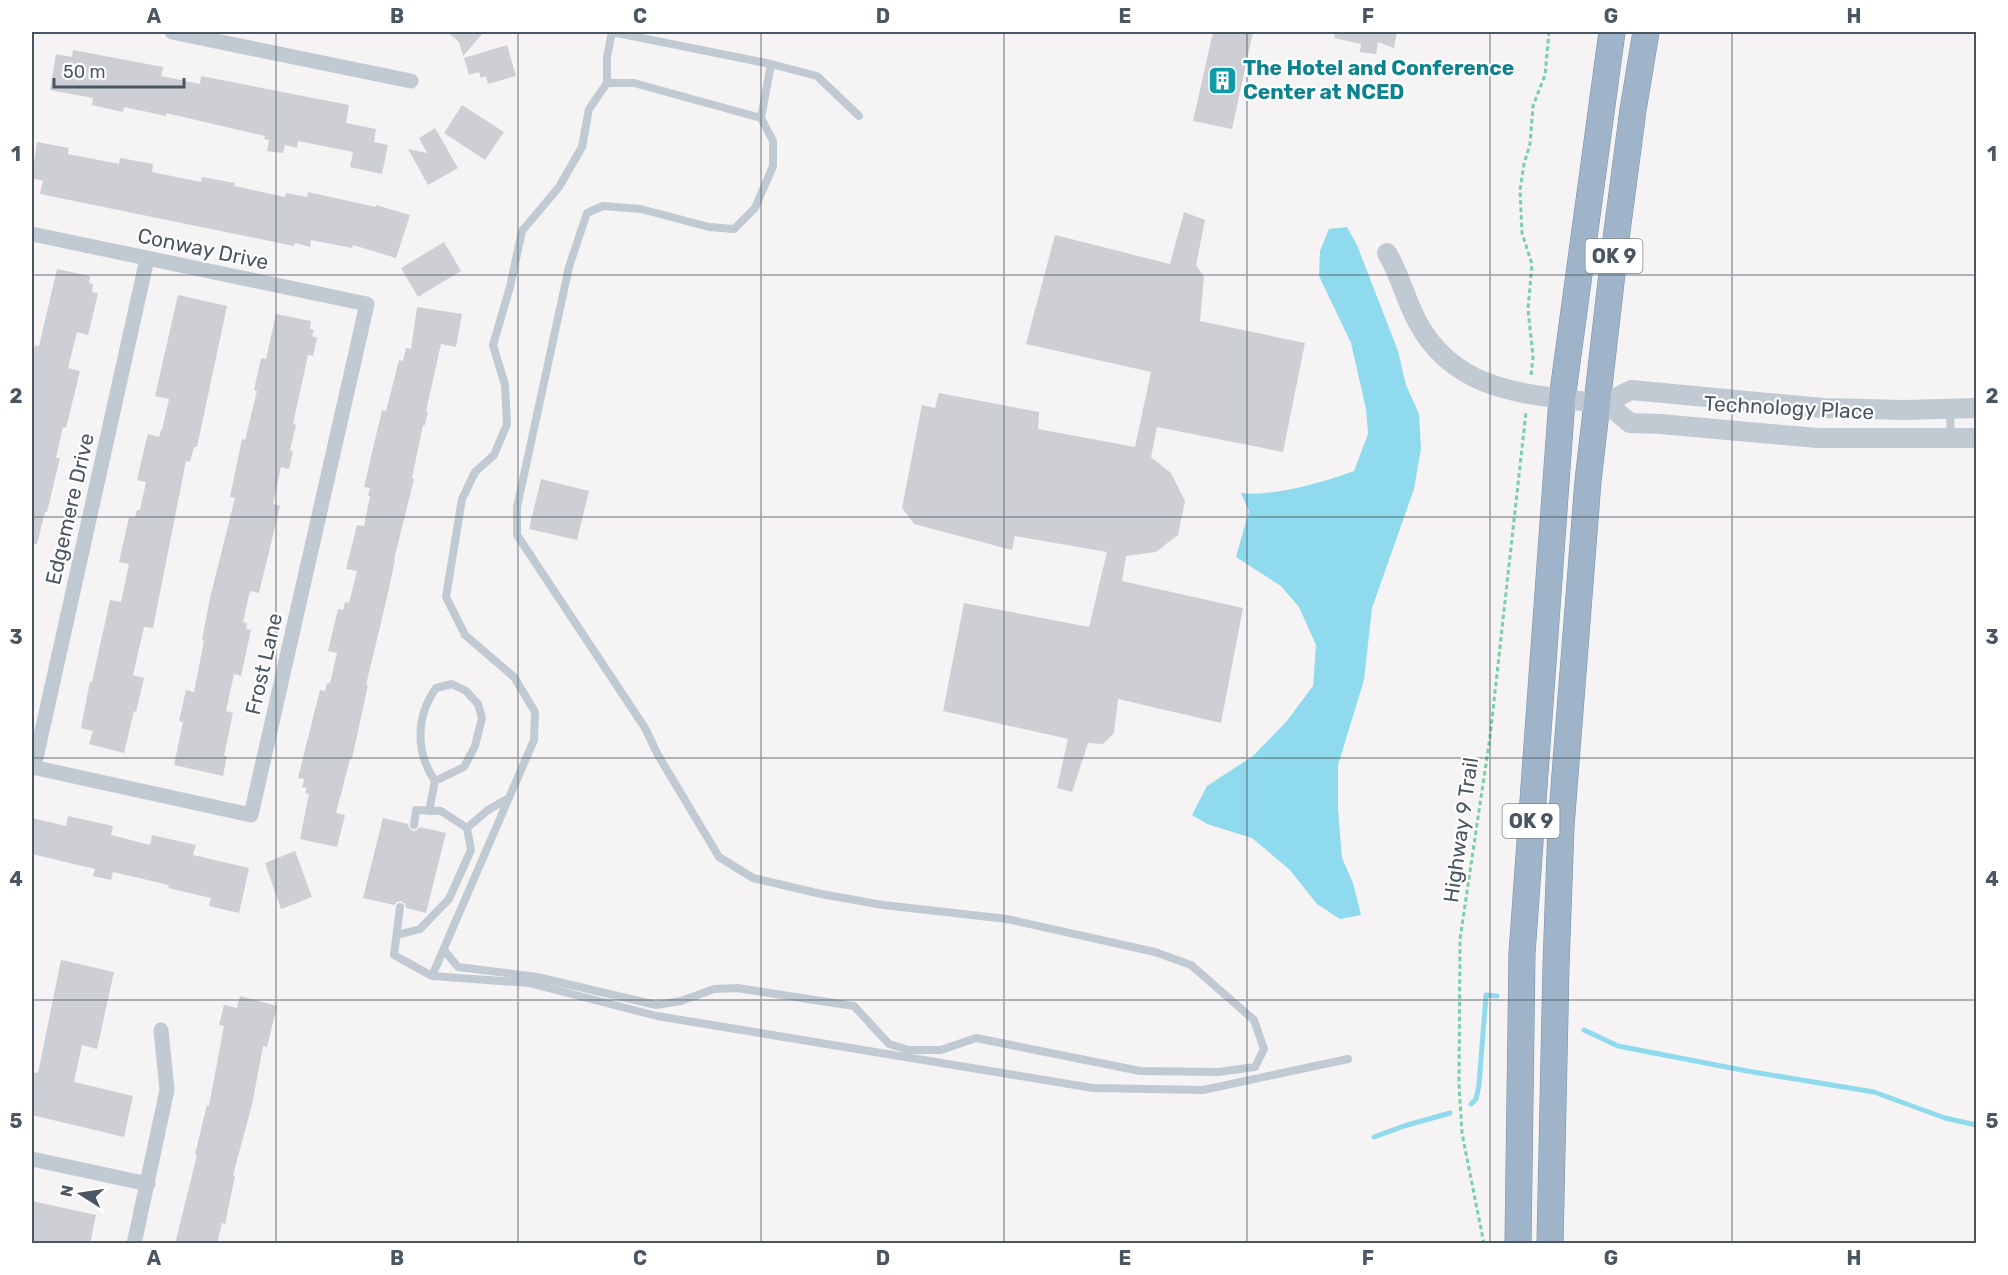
<svg xmlns="http://www.w3.org/2000/svg" width="2008" height="1275" font-family="Rubik,sans-serif">
<style>
.water{fill:#90daee}
.lines{fill:none;stroke-linecap:round;stroke-linejoin:round}
.stream{stroke:#90daee;stroke-width:5}
.building{fill:#cdcfd5}
.trunk-casing{stroke:#7690ad;stroke-width:27}
.path{stroke:#7ad0a6;stroke-width:3;stroke-dasharray:4.5 3;stroke-linecap:butt}
.service{stroke:#c1cad2;stroke-width:8}
.minor{stroke:#c1cad2;stroke-width:15}
.tertiary{stroke:#c1cad2;stroke-width:20}
.trunk{stroke:#9fb4c9;stroke-width:26}
.grid{fill:none;stroke:#4a5661;stroke-width:1.5;stroke-opacity:0.55}
.labels{text-anchor:middle;stroke-width:4.5;stroke-linejoin:round;paint-order:stroke}
.shield{fill:#fff;stroke:#808990;stroke-width:1.5}
.shield-label{font-size:20px;font-weight:bold;fill:#4a5661}
.culture-label{font-size:21px;font-weight:bold;fill:#0d838f;stroke:#fff;text-anchor:start}
.street-label{font-size:21px;fill:#4a5661;stroke:#fff}
.neatline{fill:none;stroke:#4a5661;stroke-width:2}
.grid-label{font-size:20px;text-anchor:middle;font-weight:bold;fill:#4a5661}
</style>
<rect width="100%" height="100%" fill="#f5f3f3"/>
<path class="water" d="M 1347,227 L 1357,245 L 1398,351 L 1406,385 L 1419,414 L 1421,448 L 1414,489 L 1372,608 L 1364,680 L 1338,765 L 1338,809 L 1342,858 L 1353,883 L 1361,915 L 1340,919 L 1317,904 L 1290,870 L 1252,838 L 1207,824 L 1192,815 L 1207,786 L 1253,756 L 1286,722 L 1313,686 L 1316,645 L 1299,607 L 1281,586 L 1236,557 L 1249,511 L 1241,493 C 1273,497 1324,482 1354,471 L 1368,434 L 1366,409 L 1351,343 L 1319,276 L 1320,251 L 1329,229 Z"/>
<g class="lines">
<path class="stream" d="M 1584,1030 L 1618,1046 L 1747,1071 L 1874,1092 L 1945,1118 L 1976,1125
M 1471,1104 L 1476,1099 L 1479,1085 L 1486,995 L 1497,996
M 1374,1137 L 1404,1126 L 1450,1113"/>
</g>
<path class="building" d="M 447,32 L 484,32 L 463,56 L 459,42 Z
M 1213,32 L 1253,32 L 1232,129 L 1193,121 Z
M 1335,32 L 1397,32 L 1394,48 L 1378,42 L 1376,54 L 1360,52 L 1361,44 L 1334,38 Z
M 507,45 L 516,76 L 488,84 L 486,76 L 481,78 L 479,72 L 469,75 L 464,58 Z
M 73,50 L 163,67 L 161,76 L 200,84 L 201,76 L 349,105 L 346,123 L 376,129 L 374,142 L 388,145 L 382,174 L 350,167 L 353,152 L 298,141 L 297,148 L 285,145 L 283,153 L 267,151 L 269,140 L 264,139 L 265,136 L 166,113 L 166,116 L 124,107 L 123,112 L 92,105 L 93,98 L 50,90 L 56,54 L 72,57 Z
M 462,105 L 504,132 L 485,160 L 444,133 Z
M 435,128 L 458,168 L 428,185 L 408,149 L 427,153 L 419,138 Z
M 37,142 L 69,148 L 68,154 L 119,164 L 120,158 L 153,164 L 152,172 L 201,182 L 202,177 L 235,183 L 234,186 L 285,197 L 286,193 L 307,197 L 308,192 L 376,207 L 376,205 L 410,215 L 396,258 L 353,245 L 352,248 L 311,240 L 310,247 L 295,243 L 294,246 L 40,194 L 43,181 L 32,178 Z
M 1184,212 L 1205,220 L 1196,265 L 1204,277 L 1200,321 L 1305,343 L 1283,452 L 1157,427 L 1151,457 L 1171,473 L 1185,501 L 1178,535 L 1156,552 L 1126,556 L 1122,581 L 1243,608 L 1221,723 L 1118,699 L 1114,733 L 1103,744 L 1088,743 L 1072,792 L 1057,788 L 1068,739 L 943,711 L 964,603 L 1089,627 L 1107,552 L 1015,536 L 1012,550 L 914,524 L 902,508 L 922,405 L 935,408 L 939,393 L 1039,412 L 1038,429 L 1135,447 L 1151,372 L 1026,344 L 1055,235 L 1170,264 Z
M 444,242 L 461,271 L 418,297 L 401,268 Z
M 57,269 L 90,276 L 89,283 L 93,284 L 92,292 L 98,293 L 88,335 L 77,332 L 68,368 L 80,371 L 66,428 L 63,427 L 56,458 L 60,458 L 47,512 L 45,512 L 37,544 L 32,544 L 32,361 L 35,345 L 39,346 Z
M 178,295 L 227,306 L 197,447 L 194,447 L 190,462 L 186,461 L 153,628 L 144,627 L 133,675 L 144,678 L 136,712 L 134,711 L 124,753 L 89,744 L 93,731 L 81,728 L 90,681 L 92,682 L 110,600 L 121,602 L 129,564 L 119,562 L 129,517 L 135,518 L 137,510 L 140,510 L 146,482 L 137,480 L 141,462 L 148,434 L 159,437 L 161,430 L 162,430 L 169,399 L 155,396 Z
M 417,307 L 462,314 L 456,347 L 441,344 L 426,411 L 428,412 L 425,425 L 423,425 L 412,478 L 414,479 L 394,560 L 395,560 L 388,593 L 366,685 L 368,685 L 352,759 L 350,759 L 336,813 L 345,815 L 337,847 L 300,839 L 309,794 L 305,793 L 307,788 L 302,787 L 304,779 L 298,778 L 320,690 L 325,691 L 327,683 L 330,683 L 337,653 L 328,651 L 338,609 L 343,610 L 345,602 L 349,603 L 357,571 L 346,569 L 357,525 L 364,526 L 370,496 L 368,496 L 370,488 L 364,487 L 382,410 L 386,411 L 399,360 L 403,361 L 406,348 L 411,349 Z
M 276,314 L 311,321 L 310,329 L 314,330 L 312,336 L 317,338 L 313,356 L 308,355 L 293,424 L 296,425 L 290,450 L 293,451 L 289,469 L 281,467 L 273,504 L 280,506 L 259,593 L 250,591 L 243,622 L 247,623 L 246,629 L 251,630 L 241,676 L 234,674 L 226,711 L 233,713 L 224,756 L 227,756 L 223,776 L 174,765 L 183,722 L 179,721 L 186,690 L 194,692 L 204,641 L 202,640 L 210,598 L 235,498 L 230,497 L 242,439 L 245,440 L 257,391 L 254,390 L 261,358 L 266,359 Z
M 541,479 L 589,491 L 577,540 L 529,529 Z
M 68,816 L 113,826 L 111,835 L 150,845 L 152,835 L 196,845 L 193,855 L 249,868 L 239,913 L 209,906 L 211,898 L 168,888 L 169,885 L 113,872 L 111,880 L 93,876 L 95,869 L 32,854 L 32,818 L 66,826 Z
M 383,818 L 408,824 L 409,828 L 413,831 L 417,830 L 420,827 L 446,833 L 426,913 L 406,908 L 405,904 L 401,901 L 397,902 L 394,905 L 363,898 Z
M 295,851 L 312,897 L 281,909 L 265,863 Z
M 61,960 L 114,972 L 97,1049 L 82,1045 L 74,1082 L 133,1096 L 124,1137 L 32,1115 L 32,1072 L 38,1073 Z
M 240,996 L 277,1006 L 267,1047 L 263,1046 L 252,1105 L 233,1175 L 235,1176 L 225,1224 L 222,1223 L 217,1244 L 175,1244 L 197,1155 L 195,1154 L 207,1105 L 209,1106 L 224,1026 L 219,1025 L 224,1005 L 237,1008 Z
M 32,1201 L 96,1215 L 90,1244 L 32,1244 Z"/>
<g class="lines">
<defs>
<path id="trunk" d="M 1518,1244 L 1522,953 L 1562,399 L 1612,32
M 1550,1244 L 1556,966 L 1561,826 L 1588,481 L 1616,239 L 1633,110 L 1646,32"/>
</defs>
<use href="#trunk" class="trunk-casing"/>
<path class="path" d="M 1531,375 L 1533,357 L 1528,309 L 1532,264 L 1522,233 L 1520,190 L 1524,164 L 1530,144 L 1533,106 L 1545,75 L 1549,32
M 1484,1244 L 1462,1133 L 1459,1085 L 1460,939 L 1490,737 L 1526,412"/>
<path class="service" d="M 607,83 L 634,83 L 761,118 L 771,64
M 1950,410 L 1951,437
M 429,811 L 435,781 L 464,767 L 475,746 L 482,718 L 478,704 L 466,691 L 452,684 L 436,688 C 416,716 415,752 435,781
M 467,828 L 488,810 L 509,798
M 400,907 L 394,955 L 432,976 L 529,983 L 657,1016 L 1093,1088 L 1203,1090 L 1348,1059
M 397,935 L 420,929 L 449,899 L 471,850 L 467,828 L 441,811 L 416,810 L 414,825
M 444,950 L 458,967 L 537,977 L 656,1005 L 681,1001 L 714,989 L 737,988 L 854,1006 L 889,1044 L 909,1050 L 941,1050 L 976,1038 L 1140,1071 L 1218,1072 L 1255,1067 L 1264,1049 L 1254,1020 L 1191,965 L 1155,952 L 1007,919 L 883,905 L 821,894 L 753,878 L 719,857 L 658,755 L 645,728 L 517,535 L 517,507 L 569,267 L 587,213 L 603,206 L 641,209 L 709,227 L 734,229 L 755,208 L 773,166 L 773,141 L 761,118
M 432,976 L 534,740 L 535,712 L 514,677 L 465,635 L 446,597 L 462,499 L 475,472 L 494,455 L 507,424 L 505,385 L 493,345 L 510,287 L 522,231 L 559,187 L 582,147 L 589,109 L 607,83 L 607,57 L 612,32 L 771,64 L 817,76 L 859,116"/>
<path class="minor" d="M 172,32 L 411,81
M 32,234 L 367,304 L 251,815 L 32,767
M 34,767 L 147,259
M 32,1159 L 148,1184
M 134,1244 L 167,1090 L 161,1030"/>
<path class="tertiary" d="M 1387,253 C 1400,274 1405,299 1417,321 C 1455,393 1526,394 1598,403 L 1606,403 L 1631,390 L 1823,408 L 1904,410 L 1976,408
M 1606,403 L 1630,423 L 1660,424 L 1817,438 L 1976,438"/>
<use href="#trunk" class="trunk"/>
</g>
<path class="grid" d="M 276,32 L 276,1244M 518,32 L 518,1244M 761,32 L 761,1244M 1004,32 L 1004,1244M 1247,32 L 1247,1244M 1490,32 L 1490,1244M 1732,32 L 1732,1244M 32,275 L 1976,275M 32,517 L 1976,517M 32,758 L 1976,758M 32,1000 L 1976,1000"/>
<defs>
<symbol id="building-square" viewBox="-11 -11 22 22"><rect x="-9" y="-9" width="18" height="18" rx="4" fill="#0f9aa8" stroke="#fff"/><path d="M-4-6H4V6H1V3H-1V6H-4ZM-2.5-4.3h1.7v1.8h-1.7ZM.8-4.3h1.7v1.8H.8ZM-2.5-1h1.7V.8h-1.7ZM.8-1h1.7V.8H.8Z" fill="#fff"/></symbol>
</defs>
<g fill-rule="evenodd">
<use href="#building-square" x="1206" y="64" width="33" height="33"/>
</g>
<g class="labels">
<g class="shield">
<rect x="1585.5" y="239" width="57" height="34" rx="4.5"/>
<rect x="1502.5" y="804" width="57" height="34" rx="4.5"/>
</g>
<g class="shield-label">
<text x="1614" y="263">OK 9</text>
<text x="1531" y="828">OK 9</text>
</g>
<g class="culture-label">
<text x="1243" y="75">The Hotel and Conference<tspan x="1243" dy="24">Center at NCED</tspan></text>
</g>
<g class="street-label">
<text transform="translate(203 249) rotate(12)" y="7">Conway Drive</text>
<text transform="translate(1789 408) rotate(3)" y="7">Technology Place</text>
<text transform="translate(70 509) rotate(-77)" y="7">Edgemere Drive</text>
<text transform="translate(264 664) rotate(-77)" y="7">Frost Lane</text>
<text transform="translate(1461 830) rotate(-82)" y="7">Highway 9 Trail</text>
</g>
</g>
<rect width="2008" height="1275" fill="none" stroke="#ffffff" stroke-width="66"/>
<g transform="translate(81 1194) rotate(282)" stroke="#ffffff" stroke-width="4.5" paint-order="stroke">
<path d="M0-4.5L10 22L0 15L-10 22Z" fill="#4a5661"/>
<text y="-9" font-size="16" font-weight="bold" text-anchor="middle" fill="#4a5661">N</text>
</g>
<path d="M54 78v9h130v-9" fill="none" stroke="#4a5661" stroke-width="3"/>
<text x="63" y="78" font-size="18" fill="#4a5661" stroke="#ffffff" stroke-width="4.5" paint-order="stroke">50 m</text>
<rect x="33" y="33" width="1942" height="1209" class="neatline"/>
<g class="grid-label">
<text x="154" y="23">A</text>
<text x="397" y="23">B</text>
<text x="640" y="23">C</text>
<text x="883" y="23">D</text>
<text x="1125" y="23">E</text>
<text x="1368" y="23">F</text>
<text x="1611" y="23">G</text>
<text x="1854" y="23">H</text>
<text x="16" y="161">1</text>
<text x="1992" y="161">1</text>
<text x="16" y="403">2</text>
<text x="1992" y="403">2</text>
<text x="16" y="644">3</text>
<text x="1992" y="644">3</text>
<text x="16" y="886">4</text>
<text x="1992" y="886">4</text>
<text x="16" y="1128">5</text>
<text x="1992" y="1128">5</text>
<text x="154" y="1265">A</text>
<text x="397" y="1265">B</text>
<text x="640" y="1265">C</text>
<text x="883" y="1265">D</text>
<text x="1125" y="1265">E</text>
<text x="1368" y="1265">F</text>
<text x="1611" y="1265">G</text>
<text x="1854" y="1265">H</text>
</g>
</svg>
